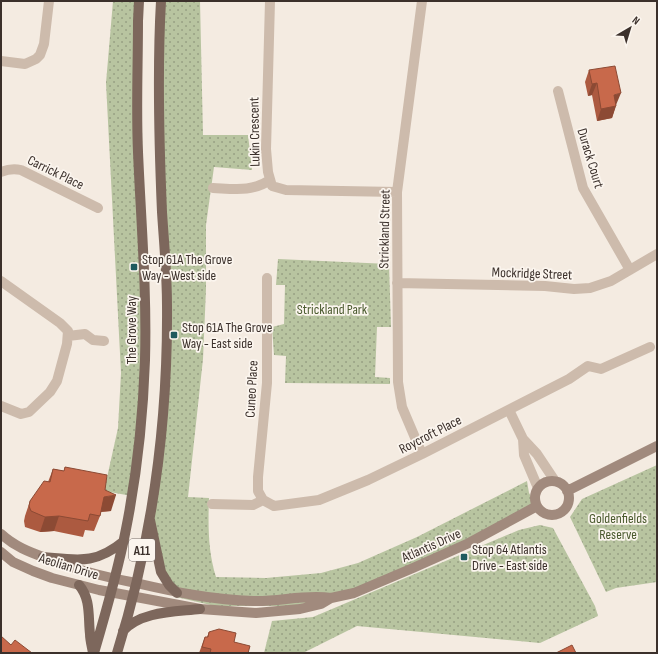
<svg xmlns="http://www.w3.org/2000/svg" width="658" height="654" font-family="'Sofia Sans Condensed',sans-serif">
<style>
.grass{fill:url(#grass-dots)}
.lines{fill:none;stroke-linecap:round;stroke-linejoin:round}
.street{stroke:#cdbbac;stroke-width:10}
.secondary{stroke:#a18a7d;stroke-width:10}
.primary{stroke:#7d675c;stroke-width:10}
.wall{fill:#ac5a40}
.shaded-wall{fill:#8c4a34}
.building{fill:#c8694b;stroke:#8c4a34}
.poi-dot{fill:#1f5a5e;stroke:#fbf5ee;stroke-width:1.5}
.labels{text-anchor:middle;stroke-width:3.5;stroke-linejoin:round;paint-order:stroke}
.shield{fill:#fbf5ee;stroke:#756b66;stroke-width:1}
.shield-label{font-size:13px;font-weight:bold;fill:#3b302b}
.street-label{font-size:14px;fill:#3b302b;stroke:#fbf5ee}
.poi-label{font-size:14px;fill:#3b302b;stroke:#fbf5ee;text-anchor:start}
.park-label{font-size:14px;fill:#4a5a2e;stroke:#fbf5ee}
</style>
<defs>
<pattern id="grass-dots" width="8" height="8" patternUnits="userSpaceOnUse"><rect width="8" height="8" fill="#b8c4a0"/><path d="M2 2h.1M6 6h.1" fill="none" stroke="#97a083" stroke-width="1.8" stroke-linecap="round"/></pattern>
</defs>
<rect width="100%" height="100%" fill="#f4ebe1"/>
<path class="grass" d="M 113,1 L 140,1 L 145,315 L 132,496 L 104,491 L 118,428 L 121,373 L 106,83 Z
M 162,1 L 200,1 L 203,135 L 248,135 L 252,170 L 214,167 L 206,225 L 206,289 L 203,359 L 188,497 L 209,498 C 208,525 208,552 216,577 L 266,578 L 321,573 L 358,563 L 417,537 L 527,481 L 529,493 L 537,506 L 354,593 L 292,606 L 215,606 L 176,597 L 161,572 L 149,516 L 166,379 Z
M 278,259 L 389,264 L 391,327 L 377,327 L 375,377 L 390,378 L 390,384 L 285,383 L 286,356 L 274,355 L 272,327 L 284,324 L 285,285 L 276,285 Z
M 657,465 L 657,582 L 616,588 L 606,592 L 570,517 L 582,499 Z
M 540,525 L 553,528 L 595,606 L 598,616 L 540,643 L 357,626 L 303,653 L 264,653 L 272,621 L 313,617 L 519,530 Z"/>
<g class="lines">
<path class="street" d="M 270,1 L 266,149 L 268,172 L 272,186 L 286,190 L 397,192
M 1,61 L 25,64 L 36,59 L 40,55 L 44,44 L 49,1
M 558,91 L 583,188 L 630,270
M 1,172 C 8,169 13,168 21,170 L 98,208
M 213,188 C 235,189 252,192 270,180
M 1,281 L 60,323 L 68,331 L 67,344 L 57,381 L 50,392 L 29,412 L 21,414 L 1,406
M 397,283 L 545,286 L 574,289 L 590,288 L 611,281 L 657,254
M 68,336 L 85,334 L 93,340 L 104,341
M 509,410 L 523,439 L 537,454 L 555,481
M 523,439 L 524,455 L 538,488
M 422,454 L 402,407 L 398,382 L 397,192 L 422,1
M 263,500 L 258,491 L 258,477 L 267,383 L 267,278
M 212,504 L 253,505 L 263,500 L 274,506 L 319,500 L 368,480 L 422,454 L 569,379 L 588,366 L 601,369 L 650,347"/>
<path class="secondary" d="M535 498a17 17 0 1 1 34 0a17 17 0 1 1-34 0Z
M 567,491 L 657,446
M 1,534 C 14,546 29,552 46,558 C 75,570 105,577 136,583 C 175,592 213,600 253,601 C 279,602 305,594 331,598
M 1,552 L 13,562 L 33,571 L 52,578 L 99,590 L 200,609 L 256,613 L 300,609 L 321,604 L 331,598 L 354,593 L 413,568 L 469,543 L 537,506"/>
<path class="primary" d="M 150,520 L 161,572 L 169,585 L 177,593
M 43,557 C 78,560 95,565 124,541
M 79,585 C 91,599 88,617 90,634 C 90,640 92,647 93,653
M 123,631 C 141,611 175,612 200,609
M 94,653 C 106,612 118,571 126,529 C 137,474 143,417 145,360 C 147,291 141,222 138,152 C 136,109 138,65 138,21 L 139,1
M 117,653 C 152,541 168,422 167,305 C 167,274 164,243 162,212 C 159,142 157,71 161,1"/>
</g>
<path class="wall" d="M 589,70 L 616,105 L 612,118 L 597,121 L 592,95 L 588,96 L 585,82 Z
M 65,467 L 105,490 L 111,511 L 101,512 L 100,516 L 94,531 L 85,530 L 83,537 L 54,531 L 40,532 L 25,527 L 24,521 L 25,516 L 30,501 L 48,482 L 53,469 L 64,471 Z
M 209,632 L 234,642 L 248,653 L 199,653 L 205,637 L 207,637 Z"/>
<path class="shaded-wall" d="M 597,83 L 592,95 L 588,96 L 592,84 Z
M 621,93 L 616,105 L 610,106 L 614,95 Z
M 616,106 L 612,118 L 597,121 L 601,109 Z
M 116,495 L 111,511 L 98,512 L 104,497 Z
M 59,516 L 54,531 L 40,532 L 45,517 Z"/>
<path class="building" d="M 615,66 L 621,93 L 614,95 L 616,106 L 601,109 L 597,83 L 592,84 L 589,70 Z
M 65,467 L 107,475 L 105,490 L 116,495 L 104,497 L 100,516 L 90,514 L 88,521 L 59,516 L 45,517 L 31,511 L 29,506 L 30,501 L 44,481 L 50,482 L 53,469 L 64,471 Z
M 219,629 L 236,633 L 234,642 L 250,646 L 248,653 L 210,653 L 211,649 L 202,647 L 205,637 L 208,637 L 209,632 Z
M 1,636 L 11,645 L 15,640 L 32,653 L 1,653 Z
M 572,645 L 576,653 L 556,653 Z"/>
<g class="poi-dot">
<rect x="130" y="263" width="8" height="8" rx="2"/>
<rect x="170" y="331" width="8" height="8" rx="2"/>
<rect x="460" y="553" width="8" height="8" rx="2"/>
</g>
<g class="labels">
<rect class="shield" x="129" y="539" width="26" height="22" rx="3"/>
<g class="shield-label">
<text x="142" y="555">A11</text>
</g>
<g class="street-label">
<text transform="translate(254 132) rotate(-91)" y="5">Lukin Crescent</text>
<text transform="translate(591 158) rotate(73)" y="5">Durack Court</text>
<text transform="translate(56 172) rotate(26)" y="5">Carrick Place</text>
<text transform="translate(384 229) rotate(-89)" y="5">Strickland Street</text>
<text transform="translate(532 273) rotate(2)" y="5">Mockridge Street</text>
<text transform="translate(131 330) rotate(-90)" y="5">The Grove Way</text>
<text transform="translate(251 389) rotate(-87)" y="5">Cuneo Place</text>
<text transform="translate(430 434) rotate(-27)" y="5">Roycroft Place</text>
<text transform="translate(431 545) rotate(-24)" y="5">Atlantis Drive</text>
<text transform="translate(69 566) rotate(17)" y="5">Aeolian Drive</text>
</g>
<g class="poi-label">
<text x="142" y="264">Stop 61A The Grove<tspan x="142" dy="16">Way - West side</tspan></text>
<text x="182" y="332">Stop 61A The Grove<tspan x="182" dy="16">Way - East side</tspan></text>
<text x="472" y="554">Stop 64 Atlantis<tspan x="472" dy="16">Drive - East side</tspan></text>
</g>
<g class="park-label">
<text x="332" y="314">Strickland Park</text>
<text x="618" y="523">Goldenfields<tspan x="618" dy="16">Reserve</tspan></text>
</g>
</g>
<rect width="658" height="654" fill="none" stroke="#3b302b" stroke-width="4"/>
<g transform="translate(630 28) rotate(38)" stroke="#fbf5ee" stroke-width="3" paint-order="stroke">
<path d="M0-3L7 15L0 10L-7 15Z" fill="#3b302b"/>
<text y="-6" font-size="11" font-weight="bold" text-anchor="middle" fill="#3b302b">N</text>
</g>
</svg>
